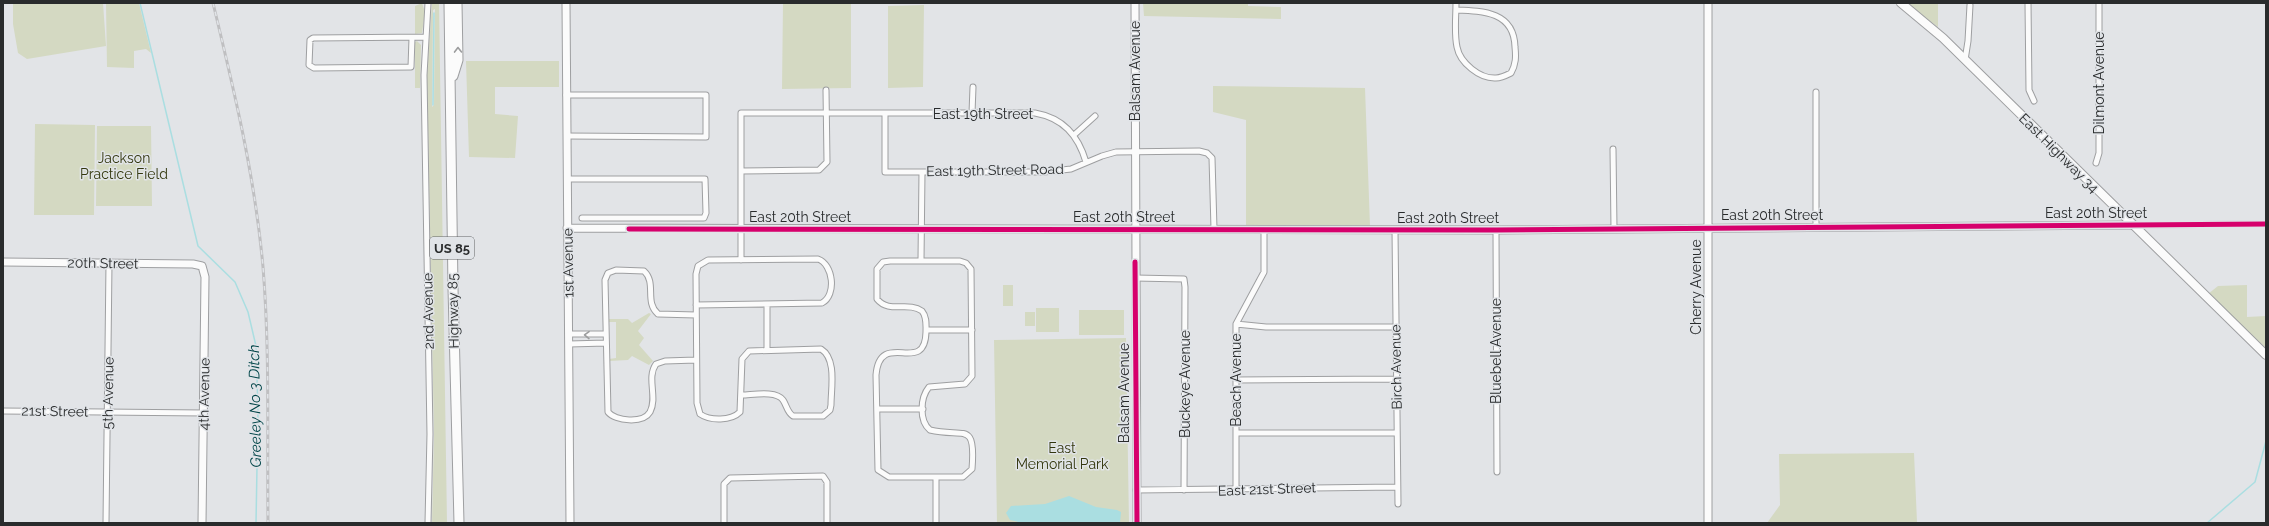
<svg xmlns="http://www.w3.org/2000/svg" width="2269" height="526" font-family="Raleway,sans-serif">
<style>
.green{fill:#d4d9c2;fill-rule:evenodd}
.water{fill:#aadee1}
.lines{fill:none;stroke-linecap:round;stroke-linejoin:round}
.stream{stroke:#aadee1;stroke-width:1.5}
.street-casing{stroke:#9e9fa1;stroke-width:7}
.secondary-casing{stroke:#9e9fa1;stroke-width:9}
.primary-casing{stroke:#9e9fa1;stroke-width:10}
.highway-casing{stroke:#9e9fa1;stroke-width:11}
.street{stroke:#fbfbfb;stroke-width:5}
.secondary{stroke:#fbfbfb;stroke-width:7}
.primary{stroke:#fbfbfb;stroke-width:8}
.highway{stroke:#fbfbfb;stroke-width:9}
.rail-casing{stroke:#bfbfc1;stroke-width:3}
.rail{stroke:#e1e4e8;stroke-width:1.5;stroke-dasharray:4.5;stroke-linecap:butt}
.cycleway-casing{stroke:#e1e4e8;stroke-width:8}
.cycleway{stroke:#d6006c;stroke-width:5}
.oneway{stroke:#9c9d9e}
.labels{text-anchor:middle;stroke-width:3;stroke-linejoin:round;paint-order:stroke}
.shield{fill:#e1e4e8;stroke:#606264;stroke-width:1}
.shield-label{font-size:13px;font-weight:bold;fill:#292b2c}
.street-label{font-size:14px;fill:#292b2c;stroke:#e1e4e8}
.park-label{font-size:14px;fill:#33370d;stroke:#e1e4e8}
.water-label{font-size:15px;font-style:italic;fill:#004548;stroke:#e1e4e8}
</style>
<rect width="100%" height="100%" fill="#e2e4e7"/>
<path class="green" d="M 13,3 L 103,3 L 106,46 L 27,59 L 18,53 L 13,24 Z
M 106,3 L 139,3 L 151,53 L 146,49 L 134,51 L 134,68 L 107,67 Z
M 422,3 L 425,12 L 422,33 L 415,34 L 415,6 Z
M 432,3 L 439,3 L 447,523 L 432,523 L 434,435 L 427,75 ZM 435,9 L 434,105 L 432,107 L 433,10 Z
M 783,3 L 851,3 L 851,88 L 782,89 Z
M 1143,3 L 1248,3 L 1248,6 L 1281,7 L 1281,19 L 1144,16 Z
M 1906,3 L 1938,3 L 1938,27 Z
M 924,5 L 923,87 L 888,88 L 888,6 Z
M 417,41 L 421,45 L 420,88 L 415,88 L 415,42 Z
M 466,61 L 559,61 L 559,87 L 495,87 L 495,114 L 518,116 L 515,158 L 469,157 Z
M 1213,86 L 1365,88 L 1370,226 L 1246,225 L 1246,120 L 1213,112 Z
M 35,124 L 95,125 L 94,215 L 34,215 Z
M 97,126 L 151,126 L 152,206 L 96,206 Z
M 1003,285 L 1013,285 L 1013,306 L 1003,306 Z
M 2247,285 L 2247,317 L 2266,316 L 2266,348 L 2208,294 L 2218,286 Z
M 1036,308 L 1059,308 L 1059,332 L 1036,332 Z
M 1079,310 L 1124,310 L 1124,335 L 1079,335 Z
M 1025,312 L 1035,312 L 1035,326 L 1025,326 Z
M 649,313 L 651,314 L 638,331 L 644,338 L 639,345 L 653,361 L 649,365 L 632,356 L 628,360 L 609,361 L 609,359 L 616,358 L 616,322 L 609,322 L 609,319 L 628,319 L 632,323 Z
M 1126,338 L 1129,523 L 997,523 L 994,340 Z
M 1914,453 L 1917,522 L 1767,523 L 1780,505 L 1779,454 Z"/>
<path class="water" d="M 1069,496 L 1096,507 L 1117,510 L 1121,512 L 1120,523 L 1023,523 L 1010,520 L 1006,513 L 1011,506 L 1045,504 Z"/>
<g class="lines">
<path class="stream" d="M 140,3 L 198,246 L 235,282 L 248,312 L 256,346 L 258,411 L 256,523
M 433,105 L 434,13
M 2207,523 L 2255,482 L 2266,441"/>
<defs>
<path id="street" d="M 2028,3 L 2029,90 L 2034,101
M 1456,10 C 1484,11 1514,12 1515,47 C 1516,57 1516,64 1511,73 C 1507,75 1501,78 1496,78 C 1480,79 1460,63 1457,47 C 1454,33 1456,17 1456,3
M 412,38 L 411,67 L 314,68 L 309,65 L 310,40 L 313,38 L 426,37
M 1965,60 L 1968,41 L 1970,5
M 1816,92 L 1816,227
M 566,95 L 706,95 L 706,137 L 567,136
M 885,113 L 885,172 L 1044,172 L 1071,169 L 1102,156 L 1116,152 L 1199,151 L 1207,153 L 1212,158 L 1214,229
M 972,113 L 973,87
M 1074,135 L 1095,116
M 1613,149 L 1614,229
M 2096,163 L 2099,153 L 2099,3
M 741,171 L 819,170 L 827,162 L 826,90
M 567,179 L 705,179 L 706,213 L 704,218 L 582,218
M 2134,225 L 2266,224
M 1395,230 L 1398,504
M 1496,230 L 1497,472
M 741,260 L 741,113 L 1035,113 C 1063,118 1078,135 1086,162
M 921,260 L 922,172
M 890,261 L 960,261 L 966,263 L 971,269 L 972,376 L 965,384 L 929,387 C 920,398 919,421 930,430 C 964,438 976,420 972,469 L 963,477 L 889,477 L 878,470 L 876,375 C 880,328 925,377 926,332 C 926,325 927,317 922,311 C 908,301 889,314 877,299 L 877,269 L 883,262 Z
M 1135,278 L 1184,279 L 1185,287 L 1184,490
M 696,305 L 822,303 C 837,295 833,264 818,259 L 708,260 L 698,266 L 696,274 L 697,403 L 700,414 C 710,421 731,421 740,412 L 742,359 L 749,351 L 821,349 C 837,359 831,388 831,405 L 830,410 L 823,416 L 793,416 C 787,412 787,406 783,400 C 776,390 752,395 742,395
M 767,305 L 767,350
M 696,315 L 658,314 C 644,302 657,283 644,271 L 616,270 L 608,273 L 605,280 L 608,412 C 615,421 643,424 650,412 C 658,397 646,378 656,364 L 665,361 L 696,360
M 1236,324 L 1266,327 L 1396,327
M 926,330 L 972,330
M 569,334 L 606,334
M 569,344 L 606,343
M 1236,380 L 1397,379
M 877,409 L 923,409
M 3,411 L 204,413
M 1236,433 L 1397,433
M 936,478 L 936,523
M 1136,490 L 1397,487
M 1236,490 L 1236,324 L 1264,272 L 1264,229
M 106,523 L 109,263
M 428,523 L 430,434 L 424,75 L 428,3
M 724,523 L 724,484 L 730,478 L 823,476 L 827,482 L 827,523"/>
<path id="secondary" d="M 566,3 L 570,523
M 1135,3 L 1137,523
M 1708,3 L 1708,523
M 567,228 L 1496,230 L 2133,225
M 3,262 L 193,264 L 202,266 L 205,277 L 202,523"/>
<path id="primary" d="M 1901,3 L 1943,38 L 2266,355"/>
<path id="highway" d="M 449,3 L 453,288 L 459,523
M 453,76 L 458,60 L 457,3"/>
</defs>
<use href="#street" class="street-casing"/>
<use href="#secondary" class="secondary-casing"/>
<use href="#primary" class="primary-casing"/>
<use href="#highway" class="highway-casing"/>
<use href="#street" class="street"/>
<use href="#secondary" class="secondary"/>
<use href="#primary" class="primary"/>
<use href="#highway" class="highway"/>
<defs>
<path id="rail" d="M 213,3 C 234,90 255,177 263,267 C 270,352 267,438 268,523"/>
</defs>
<use href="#rail" class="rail-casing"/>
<use href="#rail" class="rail"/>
<defs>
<path id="cycleway" d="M 629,229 L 1496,230 L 2266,224
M 1135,262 L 1137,523"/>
</defs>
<use href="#cycleway" class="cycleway-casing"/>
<use href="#cycleway" class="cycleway"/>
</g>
<defs><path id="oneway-chevron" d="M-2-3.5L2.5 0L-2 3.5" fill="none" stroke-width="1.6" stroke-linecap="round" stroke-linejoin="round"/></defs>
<g class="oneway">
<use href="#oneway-chevron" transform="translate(458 50) rotate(-91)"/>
<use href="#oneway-chevron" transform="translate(587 335) rotate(-179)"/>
</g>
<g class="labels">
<rect class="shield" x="430" y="237" width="44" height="22" rx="3"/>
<g class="shield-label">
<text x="452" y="253">US 85</text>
</g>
<g class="street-label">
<text transform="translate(1135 71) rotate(-90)" y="5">Balsam Avenue</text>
<text transform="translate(2099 83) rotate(-90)" y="5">Dilmont Avenue</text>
<text x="983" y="119">East 19th Street</text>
<text transform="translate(2059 153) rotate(45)" y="5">East Highway 34</text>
<text transform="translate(995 170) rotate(-1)" y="5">East 19th Street Road</text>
<text x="2096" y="218">East 20th Street</text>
<text x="1772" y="220">East 20th Street</text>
<text x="800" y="222">East 20th Street</text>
<text x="1124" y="222">East 20th Street</text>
<text x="1448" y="223">East 20th Street</text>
<text transform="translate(103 263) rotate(1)" y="5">20th Street</text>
<text transform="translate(568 263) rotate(-91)" y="5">1st Avenue</text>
<text transform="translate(1696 287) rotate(-90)" y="5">Cherry Avenue</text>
<text transform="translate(428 311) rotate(-91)" y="5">2nd Avenue</text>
<text transform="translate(453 311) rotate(-91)" y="5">Highway 85</text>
<text transform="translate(1496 351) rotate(-90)" y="5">Bluebell Avenue</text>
<text transform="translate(1396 367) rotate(-91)" y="5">Birch Avenue</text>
<text transform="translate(1236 380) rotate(-90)" y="5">Beach Avenue</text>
<text transform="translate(1185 384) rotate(-90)" y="5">Buckeye Avenue</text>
<text transform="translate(108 393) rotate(-89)" y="5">5th Avenue</text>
<text transform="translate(1124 393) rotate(-90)" y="5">Balsam Avenue</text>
<text transform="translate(204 394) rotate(-89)" y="5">4th Avenue</text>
<text transform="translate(55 411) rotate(1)" y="5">21st Street</text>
<text transform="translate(1267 489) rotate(-2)" y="5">East 21st Street</text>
</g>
<g class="park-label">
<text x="124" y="163">Jackson<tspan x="124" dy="16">Practice Field</tspan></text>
<text x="1062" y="453">East<tspan x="1062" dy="16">Memorial Park</tspan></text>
</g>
<g class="water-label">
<text transform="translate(255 406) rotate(-91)" y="5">Greeley No 3 Ditch</text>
</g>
</g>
<rect width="2269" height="526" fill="none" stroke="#292b2c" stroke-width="8"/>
</svg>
